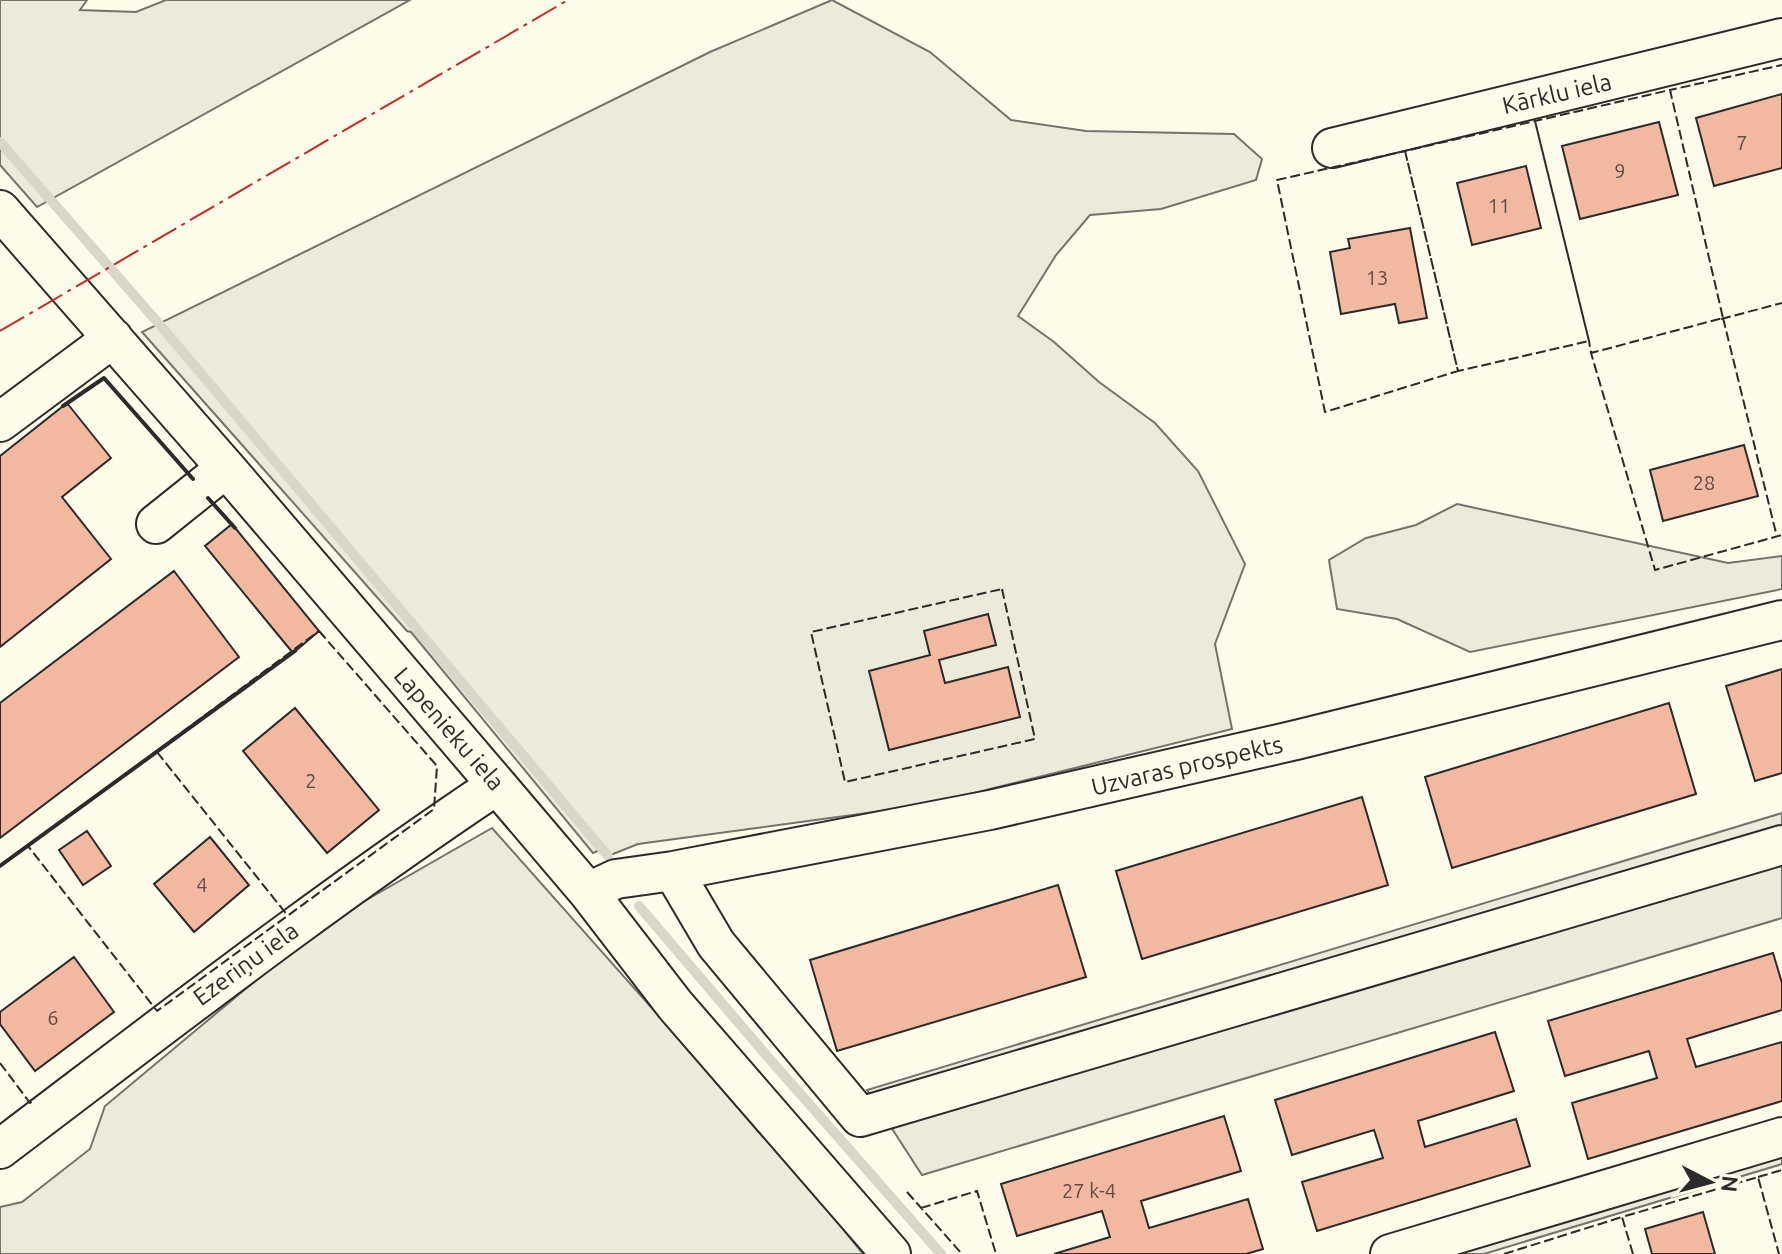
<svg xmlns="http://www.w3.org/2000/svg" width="1782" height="1254" font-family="Ubuntu,sans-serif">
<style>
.green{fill:#ecebdb;stroke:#74746e;stroke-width:2}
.parking{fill:#eceadb;stroke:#74746e;stroke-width:2}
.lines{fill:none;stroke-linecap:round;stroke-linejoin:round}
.stream{stroke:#d8d7c9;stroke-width:10}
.building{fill:#f2b8a0;stroke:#2b2b2b;stroke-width:2}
.minor-casing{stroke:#2b2b2b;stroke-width:42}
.minor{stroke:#fdfbea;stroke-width:38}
.fence{stroke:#2b2b2b;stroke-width:2;stroke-dasharray:10 4;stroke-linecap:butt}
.wall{stroke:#2b2b2b;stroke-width:4}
.power{stroke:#c62828;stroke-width:2;stroke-dasharray:28 6 4 6;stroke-linecap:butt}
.labels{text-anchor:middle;stroke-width:6;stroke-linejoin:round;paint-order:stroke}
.number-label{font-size:20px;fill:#5d4e48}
.street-label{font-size:24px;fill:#2b2b2b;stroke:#fdfbea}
</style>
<rect width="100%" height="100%" fill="#fdfbea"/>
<path class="green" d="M 0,0 L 87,0 L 80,10 L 136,12 L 166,0 L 410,0 L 37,207 L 0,165 Z
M 832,0 L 930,52 L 1011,120 L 1086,131 L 1234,134 L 1262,159 L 1256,180 L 1161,209 L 1090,215 L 1056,255 L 1018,316 L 1054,342 L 1099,382 L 1155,423 L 1198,471 L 1245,564 L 1215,644 L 1232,729 L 926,805 L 638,844 L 608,856 L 602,849 L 593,853 L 411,632 L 407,631 L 142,332 L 710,52 Z
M 1457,504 L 1728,563 L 1782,556 L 1782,589 L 1470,652 L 1397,619 L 1337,609 L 1329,560 L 1366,538 L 1416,525 Z
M 492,828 L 800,1175 L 863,1254 L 0,1254 L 0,1207 L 22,1202 L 90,1149 L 105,1106 L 321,926 Z"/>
<path class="parking" d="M 1782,813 L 1782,918 L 922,1175 L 867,1090 Z
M 1782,1150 L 1782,1164 L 1484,1254 L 1432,1254 Z"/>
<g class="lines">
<path class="stream" d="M 0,142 L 160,325 L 608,856
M 639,906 L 767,1056 L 941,1254"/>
</g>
<path class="building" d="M 1782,94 L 1782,168 L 1714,186 L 1696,118 Z
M 1659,122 L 1678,195 L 1580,219 L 1562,146 Z
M 1526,166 L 1541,228 L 1472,245 L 1457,183 Z
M 1410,228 L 1427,318 L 1399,323 L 1395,304 L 1341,314 L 1330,252 L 1350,248 L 1348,239 Z
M 67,403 L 111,458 L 62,497 L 111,559 L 0,647 L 0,456 Z
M 1744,445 L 1758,496 L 1663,521 L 1650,470 Z
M 232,524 L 319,631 L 293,653 L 205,546 Z
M 174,571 L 239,657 L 0,838 L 0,703 Z
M 988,614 L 996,645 L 939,660 L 945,683 L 1008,667 L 1020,717 L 889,750 L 869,671 L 930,655 L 924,631 Z
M 1782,669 L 1782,773 L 1755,781 L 1726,686 Z
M 1669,703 L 1696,794 L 1452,868 L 1425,777 Z
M 295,708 L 379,810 L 327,853 L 243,751 Z
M 1362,797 L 1388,885 L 1142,959 L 1116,871 Z
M 87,831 L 111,866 L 83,885 L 59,850 Z
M 210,837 L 249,885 L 194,932 L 154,884 Z
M 1058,885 L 1086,977 L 837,1051 L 810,960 Z
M 1773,953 L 1782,983 L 1782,1010 L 1687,1039 L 1696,1067 L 1782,1042 L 1782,1101 L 1588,1159 L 1572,1103 L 1657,1078 L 1649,1051 L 1565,1076 L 1548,1021 Z
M 74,957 L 114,1012 L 35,1071 L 0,1024 L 0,1012 Z
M 1495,1032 L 1514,1091 L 1418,1121 L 1425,1147 L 1516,1119 L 1530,1166 L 1317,1231 L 1302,1182 L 1383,1158 L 1374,1130 L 1292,1155 L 1275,1100 Z
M 1224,1116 L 1241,1171 L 1141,1201 L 1149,1228 L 1248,1199 L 1263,1249 L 1246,1254 L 1054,1254 L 1110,1237 L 1102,1211 L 1017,1236 L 1001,1184 Z
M 1703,1212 L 1715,1254 L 1652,1254 L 1645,1229 Z"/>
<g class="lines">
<defs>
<path id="minor" d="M 1332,148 L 1782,38
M 0,210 L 226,468 L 497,785 L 588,892 L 675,1005 L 891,1254
M 0,422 L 113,338
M 156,524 L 226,468
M 673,871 L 716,944 L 860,1117 L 1782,845
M 588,892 L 616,879 L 673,871 L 990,810 L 1296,740 L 1782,620
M 0,1149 C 164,1025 326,899 497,785
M 1390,1254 L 1782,1137"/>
</defs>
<use href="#minor" class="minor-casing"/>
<use href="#minor" class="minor"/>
<path class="fence" d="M 1671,93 L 1670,90 L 1782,65
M 1405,151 L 1458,371 L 1325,412 L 1277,180 Z
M 1723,318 L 1777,537
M 1721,319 L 1782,303
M 1589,341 L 1535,121 L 1670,90 L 1723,318 L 1591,353 L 1589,341 L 1535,121 L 1405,151 L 1458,371 L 1589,341
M 1594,352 L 1591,353 L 1655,570 L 1782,535
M 1002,589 L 1035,739 L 845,782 L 811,632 Z
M 319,631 L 437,766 L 434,809 L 157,1011 L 28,846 Z
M 157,752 L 288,916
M 0,866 L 28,846 L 30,849
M 0,1063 L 30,1103 L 35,1099
M 1758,1177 L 1782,1170
M 907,1192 L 962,1254
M 921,1208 L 977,1191 L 996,1254
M 1504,1254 L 1622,1217
M 1633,1254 L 1622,1217 L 1758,1177 L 1779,1254"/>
<path class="wall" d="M 63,406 L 104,378 L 193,479
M 208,498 L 235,528
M 0,866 L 295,651"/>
<path class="power" d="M 0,331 L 568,0"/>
</g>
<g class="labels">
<g class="number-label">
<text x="1742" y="150">7</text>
<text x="1620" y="178">9</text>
<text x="1499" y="213">11</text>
<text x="1377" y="285">13</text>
<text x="1704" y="490">28</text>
<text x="311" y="788">2</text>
<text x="202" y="892">4</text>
<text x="53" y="1025">6</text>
<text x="1089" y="1198">27 k-4</text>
</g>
<g class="street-label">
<text transform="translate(1557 94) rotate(-13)" y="8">Kārklu iela</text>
<text transform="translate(449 729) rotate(49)" y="8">Lapenieku iela</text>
<text transform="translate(1187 766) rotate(-13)" y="8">Uzvaras prospekts</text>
<text transform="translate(246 964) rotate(-36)" y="8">Ezeriņu iela</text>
</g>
</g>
<g transform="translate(1710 1182) rotate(96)" stroke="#fdfbea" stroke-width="6" paint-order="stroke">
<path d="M0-6L14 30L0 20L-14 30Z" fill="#2b2b2b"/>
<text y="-12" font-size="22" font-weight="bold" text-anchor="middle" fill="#2b2b2b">N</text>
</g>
</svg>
